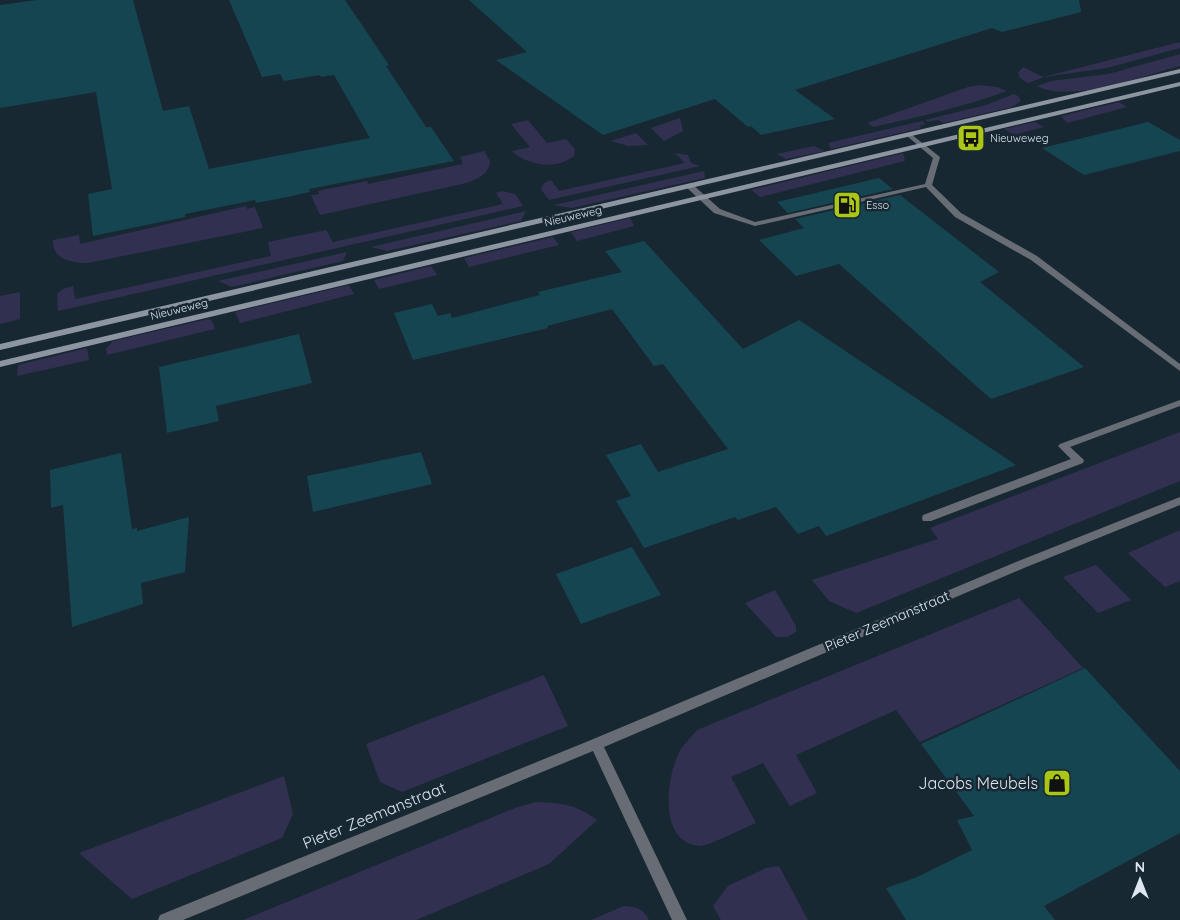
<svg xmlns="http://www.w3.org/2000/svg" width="1180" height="920" font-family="Quicksand,sans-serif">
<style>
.green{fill:#323050}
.building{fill:#154550}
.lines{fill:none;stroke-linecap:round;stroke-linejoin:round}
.lane{fill:#686d75;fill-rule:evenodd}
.street{fill:#686d75;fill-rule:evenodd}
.secondary{fill:#8d95a1;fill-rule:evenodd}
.labels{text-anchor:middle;stroke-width:5;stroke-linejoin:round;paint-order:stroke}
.far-poi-label{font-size:11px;fill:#dde7ef;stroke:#182833;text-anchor:start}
.far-street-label{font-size:11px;fill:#dde7ef;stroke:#182833}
.street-label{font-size:14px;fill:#dde7ef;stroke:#182833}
.near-poi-label{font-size:16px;fill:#dde7ef;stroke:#182833;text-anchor:end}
.near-street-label{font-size:16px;fill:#dde7ef;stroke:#182833}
</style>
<rect width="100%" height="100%" fill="#182833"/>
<path class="green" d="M 1180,42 L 1180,48 L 1107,68 L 1044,77 L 1028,83 L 1020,78 L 1018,73 L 1023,67 L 1043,77 Z
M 1180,54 L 1180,66 C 1145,75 1070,104 1037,86 L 1051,81 L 1108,74 Z
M 980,85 L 997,87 L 1007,91 C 963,107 918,117 873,127 L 867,123 L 968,87 Z
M 1014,94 L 1018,96 L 1021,101 L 1012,107 L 944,123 L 938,120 L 928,122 L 925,120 L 986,105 Z
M 1119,102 L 1127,107 L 1067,123 L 1061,116 Z
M 680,118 L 683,131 L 664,141 L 651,128 Z
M 528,120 L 547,143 L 566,139 L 575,149 L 574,156 C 557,170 527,166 512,151 L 530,147 L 511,124 Z
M 922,121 L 926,124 L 919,126 L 921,128 L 831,149 L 828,143 Z
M 1035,122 L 1044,127 L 1014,135 L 1004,129 Z
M 636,133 L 648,145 L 628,146 L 611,141 Z
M 814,146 L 825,151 L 786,159 L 777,154 Z
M 484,151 L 490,161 C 489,176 474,181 462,184 L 320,215 L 311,195 L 319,194 L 318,191 L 367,181 L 368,184 L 463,164 L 460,157 Z
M 675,153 L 688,155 L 691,163 L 700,166 L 549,200 L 541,189 L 544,183 L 551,180 L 559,191 L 685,163 Z
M 903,153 L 905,161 L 760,197 L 751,190 Z
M 704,171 L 705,178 L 572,208 L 554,205 Z
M 502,191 L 515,194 L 523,206 L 58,311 L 57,294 L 63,289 L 73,286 L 75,299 L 271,256 L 268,242 L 326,230 L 333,242 L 503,204 L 496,193 Z
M 246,206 L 247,209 L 255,207 L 263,228 L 88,263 C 72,263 52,260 53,240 L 79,235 L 80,244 Z
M 526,211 L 521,221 L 387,251 L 371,247 Z
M 630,218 L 634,226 L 577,241 L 571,232 Z
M 553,237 L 559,245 L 469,267 L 464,258 Z
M 347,252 L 343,261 L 232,287 L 218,281 Z
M 431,266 L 437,275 L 379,289 L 374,280 Z
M 349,285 L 354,294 L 240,323 L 235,312 Z
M 20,292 L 20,319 L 0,324 L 0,296 Z
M 208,319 L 212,321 L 215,329 L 107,355 L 106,349 L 113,341 Z
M 87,348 L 89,360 L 17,376 L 18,365 Z
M 1180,432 L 1180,481 L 856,613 L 829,601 L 812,580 L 938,539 L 930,528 Z
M 1180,530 L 1180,581 L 1165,587 L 1128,553 Z
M 1096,565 L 1131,600 L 1098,613 L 1063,577 Z
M 775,590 L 796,626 L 796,632 L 787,637 L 776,637 L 745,603 Z
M 1019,598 L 1083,668 L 920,742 L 896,710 L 796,755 L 817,793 L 790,806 L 763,763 L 731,777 L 756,823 C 746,827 707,847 699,846 C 659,843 666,780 678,755 C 681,746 691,738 697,730 Z
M 544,675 L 568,726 L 402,792 L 380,782 L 366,744 Z
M 284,776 L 293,814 L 282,838 L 132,899 L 79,853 Z
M 536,802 C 562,803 575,804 597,820 L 549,864 L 416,920 L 243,920 L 515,808 Z
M 779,866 L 808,920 L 721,920 L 713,906 L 728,886 L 766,868 Z
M 624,906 C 635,906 644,909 649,920 L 591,920 Z"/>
<path class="building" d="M 37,0 L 133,0 L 163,111 L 189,106 L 209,169 L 370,138 L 334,75 L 321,77 L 320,75 L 284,81 L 280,74 L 262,77 L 229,0 L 345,0 L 389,65 L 386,66 L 426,127 L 431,127 L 454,161 L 309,189 L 310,192 L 287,197 L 256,203 L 255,200 L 185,214 L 185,217 L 93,236 L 88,194 L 112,189 L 96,92 L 0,108 L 0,5 Z
M 469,0 L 1079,0 L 1081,12 L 1002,32 L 992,28 L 795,90 L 835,119 L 761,135 L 751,126 L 748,127 L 715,99 L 603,135 L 496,60 L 527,52 Z
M 1148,122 L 1180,140 L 1180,151 L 1084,175 L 1042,148 Z
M 879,178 L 893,189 L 788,213 L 777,202 Z
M 900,195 L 999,272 L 980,282 L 1084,367 L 991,399 L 839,264 L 796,276 L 759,240 L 804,228 L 795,219 Z
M 644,241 L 743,349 L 799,320 L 1016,465 L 826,536 L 819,526 L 798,534 L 776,507 L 738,520 L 735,517 L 644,548 L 616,501 L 631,496 L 606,455 L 641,444 L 658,472 L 728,449 L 663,364 L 654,366 L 612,309 L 547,326 L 548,328 L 413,360 L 394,313 L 432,304 L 438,316 L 450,313 L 452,318 L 540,295 L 538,292 L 622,272 L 605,251 Z
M 299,334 L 312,383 L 216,406 L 219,421 L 167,433 L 159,367 Z
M 421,452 L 432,484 L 313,512 L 307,476 Z
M 121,453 L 132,529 L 137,528 L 137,531 L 189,517 L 185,572 L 141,583 L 143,604 L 72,627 L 63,505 L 51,508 L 50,470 Z
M 632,547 L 661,595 L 581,624 L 556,574 Z
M 1085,668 L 1180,771 L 1180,833 L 1044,906 L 1055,920 L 906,920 L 886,888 L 915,878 L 972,850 L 957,820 L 974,816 L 921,744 Z"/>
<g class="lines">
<path class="lane" d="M 907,134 L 911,134 L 940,157 L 932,185 L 961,213 L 1037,256 L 1180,364 L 1180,371 L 1031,260 L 955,217 L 926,187 L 755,226 L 714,213 L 685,186 L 692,184 L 720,209 L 755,222 L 925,184 L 933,158 L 907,136 Z
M 1180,400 L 1180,406 L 1070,447 L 1084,460 L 1083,463 L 931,521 L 923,521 L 922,518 L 923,515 L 1071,459 L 1058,446 L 1060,444 Z"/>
<path class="street" d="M 1180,497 L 1180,505 L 1024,568 L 604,747 L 687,920 L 672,920 L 593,751 L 183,920 L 158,920 L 160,915 L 165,913 L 591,740 L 1016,562 Z"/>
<path class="secondary" d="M 1180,69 L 1180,73 L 0,350 L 0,344 Z
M 1180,82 L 1180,86 L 0,367 L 0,361 Z"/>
</g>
<defs>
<symbol id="bus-square" viewBox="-11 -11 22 22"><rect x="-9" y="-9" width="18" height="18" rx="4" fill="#aac717" stroke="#182833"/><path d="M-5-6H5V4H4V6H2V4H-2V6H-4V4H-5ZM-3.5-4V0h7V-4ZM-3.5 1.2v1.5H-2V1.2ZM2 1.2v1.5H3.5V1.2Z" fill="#111"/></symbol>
<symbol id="fuel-square" viewBox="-11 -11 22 22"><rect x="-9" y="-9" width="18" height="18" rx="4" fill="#aac717" stroke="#182833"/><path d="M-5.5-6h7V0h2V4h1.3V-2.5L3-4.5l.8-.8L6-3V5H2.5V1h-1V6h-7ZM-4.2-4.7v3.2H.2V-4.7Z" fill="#111"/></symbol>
<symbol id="shop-square" viewBox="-11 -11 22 22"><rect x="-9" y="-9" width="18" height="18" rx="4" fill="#aac717" stroke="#182833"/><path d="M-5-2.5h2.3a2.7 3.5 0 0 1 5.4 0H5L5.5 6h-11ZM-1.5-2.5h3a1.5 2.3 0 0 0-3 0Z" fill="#111"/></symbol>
</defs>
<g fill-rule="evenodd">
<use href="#bus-square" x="955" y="122" width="32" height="32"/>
<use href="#fuel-square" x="831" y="189" width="32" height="32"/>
<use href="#shop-square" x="1041" y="767" width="32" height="32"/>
</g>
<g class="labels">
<g class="far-poi-label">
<text x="990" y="142">Nieuweweg</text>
<text x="866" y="209">Esso</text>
</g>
<g class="far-street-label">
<text transform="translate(573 216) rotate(-13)" y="4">Nieuweweg</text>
<text transform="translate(179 309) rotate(-14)" y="4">Nieuweweg</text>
</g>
<g class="street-label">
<text transform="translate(887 621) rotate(-23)" y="5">Pieter Zeemanstraat</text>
</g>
<g class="near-poi-label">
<text x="1038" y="789">Jacobs Meubels</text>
</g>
<g class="near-street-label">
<text transform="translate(374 815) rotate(-22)" y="6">Pieter Zeemanstraat</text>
</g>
</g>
<g transform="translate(1140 880)" stroke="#182833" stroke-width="4" paint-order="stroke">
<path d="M0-4L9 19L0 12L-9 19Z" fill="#dde7ef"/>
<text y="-8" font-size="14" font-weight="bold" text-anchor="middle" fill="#dde7ef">N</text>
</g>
</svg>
